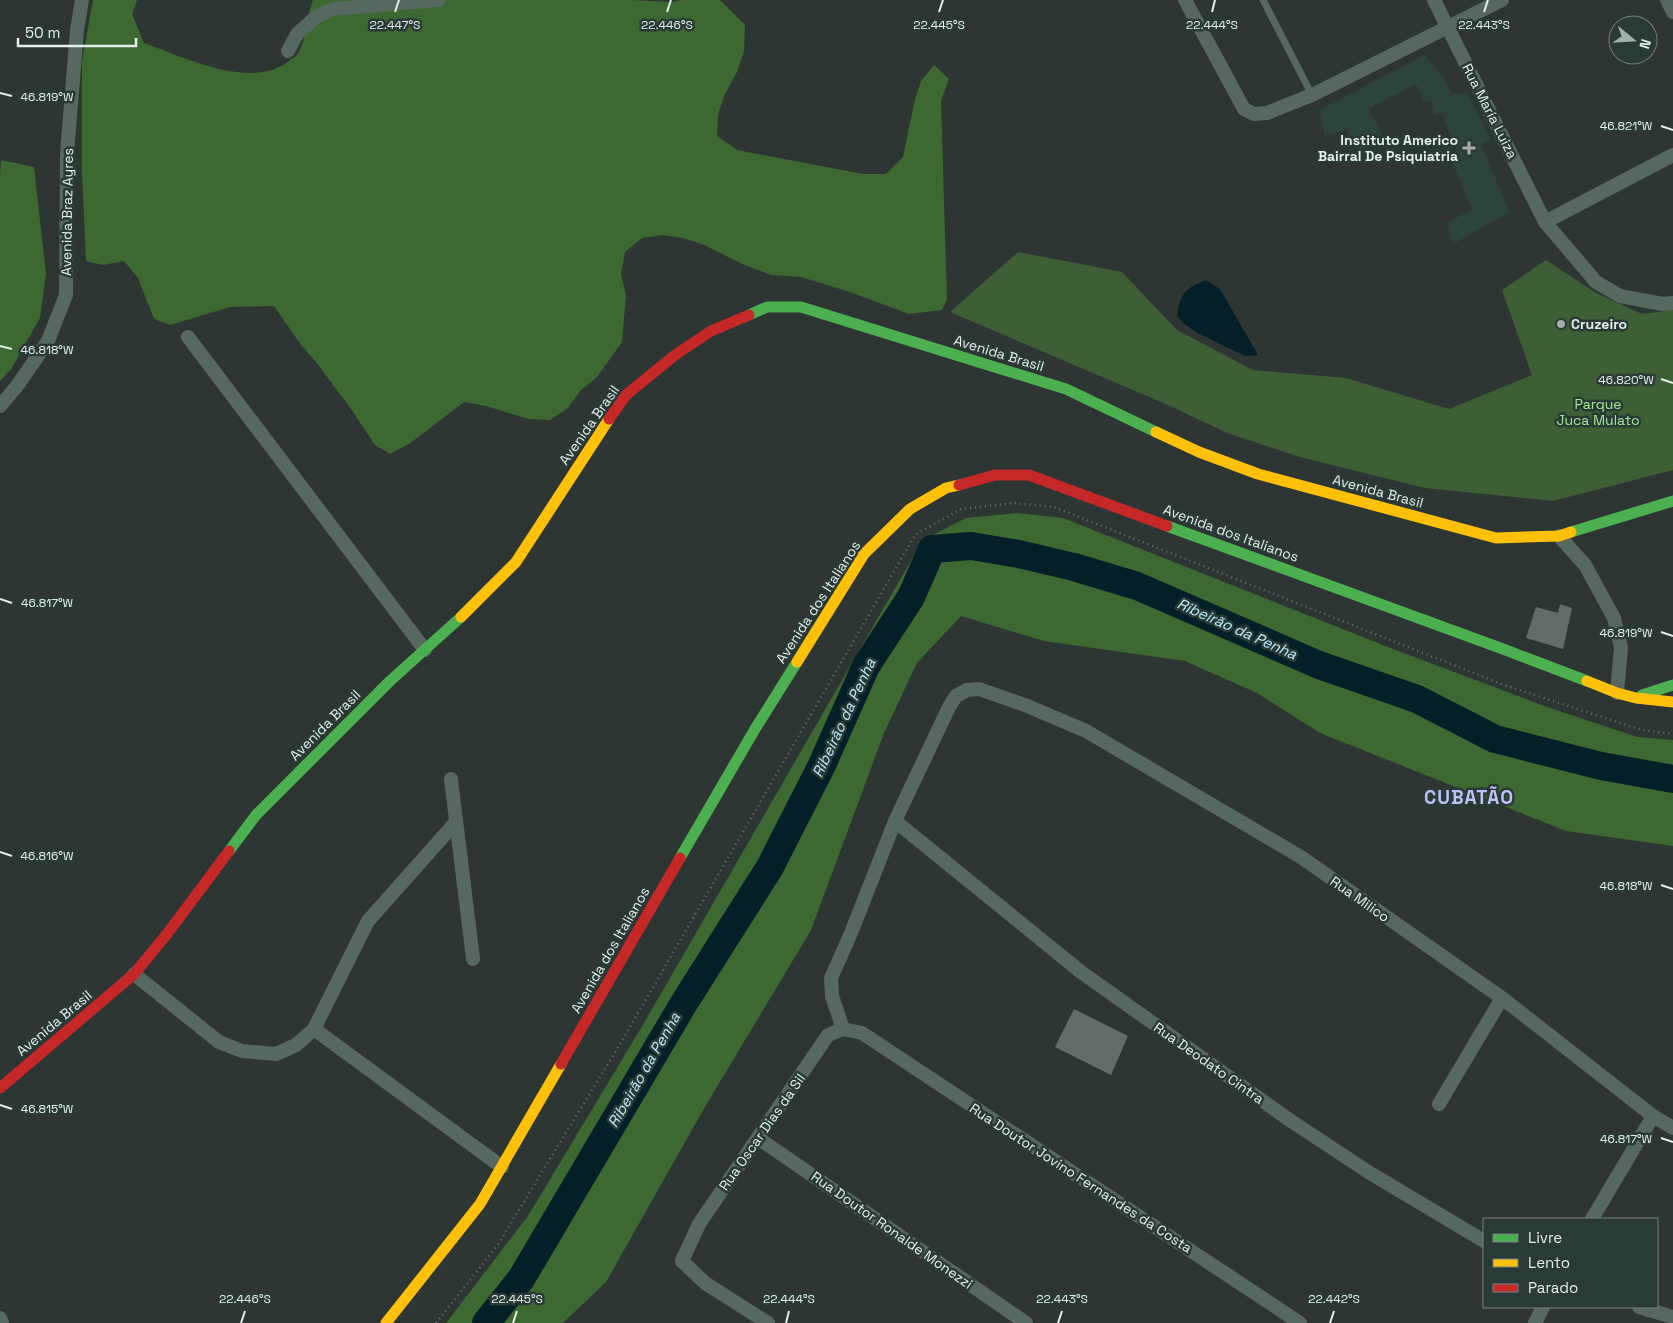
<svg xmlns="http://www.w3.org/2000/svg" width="1673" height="1323" font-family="'Space Grotesk',sans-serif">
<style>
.built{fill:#2d433e}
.green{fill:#3e5e36}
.forest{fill:#3d6831}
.water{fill:#041f28}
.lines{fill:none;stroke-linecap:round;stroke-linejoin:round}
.river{stroke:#041f28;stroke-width:28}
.building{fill:#646c6b}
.path{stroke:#67746e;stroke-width:2.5;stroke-dasharray:1 4;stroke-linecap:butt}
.lane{stroke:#56685f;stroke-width:7}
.street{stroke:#56685f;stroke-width:14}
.fast{stroke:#4caf50;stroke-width:11}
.slow{stroke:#ffc107;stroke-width:11}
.jam{stroke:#c62828;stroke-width:11}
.ticks{fill:none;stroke:#e4eeeb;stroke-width:2}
.poi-dot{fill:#a4aeab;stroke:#2a3a36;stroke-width:2}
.labels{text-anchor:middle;stroke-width:5;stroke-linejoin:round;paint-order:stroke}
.street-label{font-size:14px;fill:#e4eeeb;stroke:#2a3a36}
.poi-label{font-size:14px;font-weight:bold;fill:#e4eeeb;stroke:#2a3a36;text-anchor:end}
.park-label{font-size:14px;fill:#a4e991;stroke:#2a3a36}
.water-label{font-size:15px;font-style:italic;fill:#bbebfc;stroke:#2a3a36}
.district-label{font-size:19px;font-weight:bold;letter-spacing:1px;fill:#bec0f9;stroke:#2a3a36}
.ticks-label{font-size:12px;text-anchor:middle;fill:#e4eeeb;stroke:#2a3a36;stroke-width:5;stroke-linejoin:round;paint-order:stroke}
</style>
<rect width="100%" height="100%" fill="#2e3634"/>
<path class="built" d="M 1425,55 L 1444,78 L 1452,93 L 1467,93 L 1491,139 L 1481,145 L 1510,212 L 1453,244 L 1447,223 L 1472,209 L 1449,155 L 1457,150 L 1445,123 L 1443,113 L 1434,115 L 1431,100 L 1424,102 L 1416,84 L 1369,109 L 1383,136 L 1358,152 L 1347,130 L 1325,136 L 1319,110 Z"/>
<path class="green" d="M 1018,252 L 1122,272 L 1177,330 L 1253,370 L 1346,378 L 1449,409 L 1532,375 L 1502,290 L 1546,260 L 1596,293 L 1642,314 L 1673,310 L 1673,470 L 1553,501 L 1425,488 L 1300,457 L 1230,434 L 1161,402 L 950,312 Z"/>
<path class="forest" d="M 93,0 L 137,0 L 132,14 L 144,43 C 184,57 249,90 288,62 C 291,59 297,56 299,52 C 307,36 306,16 313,0 L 632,0 L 672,2 L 680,0 L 720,0 L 745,25 L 744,51 L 737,72 L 725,94 L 718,114 L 717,136 L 737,150 L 863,174 L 886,174 L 903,157 L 914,103 L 921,81 L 934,65 L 949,79 L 941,101 L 947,299 L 942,310 L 909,314 L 850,292 L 801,277 L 771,275 L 742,264 L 704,245 L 683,238 L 663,235 L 642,238 L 625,252 L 621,274 L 626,295 L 622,342 L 597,377 L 580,391 L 568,408 L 550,420 L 529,419 L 486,406 L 464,402 L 409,444 L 390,454 L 375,445 L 351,409 L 316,362 L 301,345 L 274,306 L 230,307 L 170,325 L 154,319 L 138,278 L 124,261 L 103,265 L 86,261 L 82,172 L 82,61 Z
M 1,160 L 34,167 L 46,274 L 40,318 L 11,369 L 0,381 L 0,177 Z
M 1017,513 L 1063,518 L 1393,649 L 1547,707 L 1637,737 L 1673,740 L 1673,846 L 1566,831 L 1320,733 L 1257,693 L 1185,661 L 1044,641 L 961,616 L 917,663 L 884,733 L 811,930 L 706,1105 L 606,1282 L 563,1323 L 446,1323 L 528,1216 L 644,1023 L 923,540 L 966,518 Z"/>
<path class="water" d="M 1206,280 L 1220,289 L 1258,355 L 1245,356 L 1224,346 L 1196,332 L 1184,324 L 1177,316 C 1180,294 1185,288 1206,280 Z"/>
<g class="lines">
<path class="river" d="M 486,1323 L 521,1279 L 684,1003 L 770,867 L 821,767 L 866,666 L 911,597 L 932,549 L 971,546 L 1019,554 L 1074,567 L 1137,586 L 1319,665 L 1417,699 L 1495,739 L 1601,766 L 1673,779"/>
</g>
<path class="building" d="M 1560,604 L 1572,608 L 1563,649 L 1526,638 L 1536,607 L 1558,613 Z
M 1074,1009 L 1128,1036 L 1111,1075 L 1055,1047 Z"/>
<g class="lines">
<path class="path" d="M 436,1323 L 497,1246 L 623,1039 L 915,535 L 961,509 L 1014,503 L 1054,507 L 1504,685 L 1642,730 L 1673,734"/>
<path class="lane" d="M 1263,0 L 1312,95"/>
<path class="street" d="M 1185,0 L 1244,109 L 1254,114 L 1267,113 L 1312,95 L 1502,0
M 1434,0 L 1545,222 L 1596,282 L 1620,296 L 1663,304 L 1673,303
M 1667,0 L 1673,12
M 288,51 L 297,34 L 316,17 L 333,9 L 438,0
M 1545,222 L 1673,155
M 188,337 L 425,650
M 0,406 L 17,386 L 48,341 L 66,295 L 67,153 L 77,30 L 82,0
M 1559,536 L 1585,565 L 1614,618 L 1621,647 L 1617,693
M 451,779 L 473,959
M 895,821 L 1081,972 L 1291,1121 L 1370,1173 L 1484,1241
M 134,974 L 219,1042 L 242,1051 L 276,1054 L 296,1045 L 314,1029 L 368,921 L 456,822
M 314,1029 L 502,1167
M 843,1029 L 832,996 L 831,978 L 851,933 L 895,821 L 949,707 L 956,696 L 967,690 L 979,689 L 1025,705 L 1086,731 L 1301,857 L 1502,998 L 1653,1116 L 1673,1128
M 1439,1104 L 1502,998
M 758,1138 L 1026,1323
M 1592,1219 L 1653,1116
M 1639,1307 L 1673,1317
M 0,1318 L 2,1323
M 768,1323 L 705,1283 L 682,1261 L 699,1224 L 828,1035 L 843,1029 L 862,1033 L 1300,1323
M 1535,1323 L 1543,1307"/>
<path class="fast" d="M 749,315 L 767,307 L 801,307 L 1066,389 L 1156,432
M 1167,526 L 1503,649 L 1587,681
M 1571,532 L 1673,501
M 1642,695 L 1673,685
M 229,851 L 256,815 L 390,681 L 461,617
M 680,858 L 755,729 L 797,662"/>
<path class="slow" d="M 1156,432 L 1199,452 L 1258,474 L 1496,538 L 1559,536 L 1571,532
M 461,617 L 516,562 L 609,419
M 797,662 L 864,554 L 910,509 L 946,488 L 959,485
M 1587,681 L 1617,693 L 1636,698 L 1673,702
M 386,1323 L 480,1204 L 561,1064"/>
<path class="jam" d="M 609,419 L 626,395 L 675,355 L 711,331 L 749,315
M 959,485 L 995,475 L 1029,475 L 1167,526
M 561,1064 L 680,858
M 0,1088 L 134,974 L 167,934 L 229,851"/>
</g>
<path class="ticks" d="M 395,12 L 399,0M 667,12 L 671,0M 939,12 L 943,0M 1212,12 L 1215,0M 1484,12 L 1488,0M 0,93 L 12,96M 1661,126 L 1673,130M 0,346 L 12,349M 1661,379 L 1673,383M 0,599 L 12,603M 1661,632 L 1673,636M 0,852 L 12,856M 1661,885 L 1673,889M 0,1105 L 12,1109M 1661,1138 L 1673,1142M 241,1323 L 245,1311M 513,1323 L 517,1311M 786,1323 L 789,1311M 1058,1323 L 1062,1311M 1330,1323 L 1334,1311"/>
<g class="poi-dot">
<path d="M1466.5 140.5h5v5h5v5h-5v5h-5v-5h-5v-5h5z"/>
<circle cx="1561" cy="324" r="5"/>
</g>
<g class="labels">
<g class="street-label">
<text transform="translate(1490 111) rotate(63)" y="5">Rua María Luiza</text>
<text transform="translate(67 212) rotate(-89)" y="5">Avenida Braz Ayres</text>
<text transform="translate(999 353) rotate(17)" y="5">Avenida Brasil</text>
<text transform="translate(589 425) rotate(-55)" y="5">Avenida Brasil</text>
<text transform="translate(1378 491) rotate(15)" y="5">Avenida Brasil</text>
<text transform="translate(1231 533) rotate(20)" y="5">Avenida dos Italianos</text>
<text transform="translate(818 602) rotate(-57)" y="5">Avenida dos Italianos</text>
<text transform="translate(325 725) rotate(-45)" y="5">Avenida Brasil</text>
<text transform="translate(1360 899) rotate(35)" y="5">Rua Milico</text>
<text transform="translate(610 950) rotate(-60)" y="5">Avenida dos Italianos</text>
<text transform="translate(54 1023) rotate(-40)" y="5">Avenida Brasil</text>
<text transform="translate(1209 1063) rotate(35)" y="5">Rua Deodato Cintra</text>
<text transform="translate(762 1132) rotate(-55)" y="5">Rua Oscar Dias da Sil</text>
<text transform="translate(1081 1178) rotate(33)" y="5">Rua Doutor Jovino Fernandes da Costa</text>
<text transform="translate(892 1230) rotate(35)" y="5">Rua Doutor Ronalde Monezzi</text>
</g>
<g class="poi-label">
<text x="1458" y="145">Instituto Americo<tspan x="1458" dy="16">Bairral De Psiquiatria</tspan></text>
<text x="1571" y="329" text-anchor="start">Cruzeiro</text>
</g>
<g class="park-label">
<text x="1598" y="409">Parque<tspan x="1598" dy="16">Juca Mulato</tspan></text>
</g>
<g class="water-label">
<text transform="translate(1237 629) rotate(24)" y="5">Ribeirão da Penha</text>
<text transform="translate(844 718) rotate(-65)" y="5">Ribeirão da Penha</text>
<text transform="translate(644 1070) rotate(-60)" y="5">Ribeirão da Penha</text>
</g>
<g class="district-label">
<text x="1469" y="804">CUBATÃO</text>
</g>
</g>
<g class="ticks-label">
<text x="395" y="29">22.447°S</text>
<text x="667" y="29">22.446°S</text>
<text x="939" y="29">22.445°S</text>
<text x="1212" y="29">22.444°S</text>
<text x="1484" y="29">22.443°S</text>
<text x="47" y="101">46.819°W</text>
<text x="1626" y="130">46.821°W</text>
<text x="47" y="354">46.818°W</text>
<text x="1626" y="384">46.820°W</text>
<text x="47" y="607">46.817°W</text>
<text x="1626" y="637">46.819°W</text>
<text x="47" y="860">46.816°W</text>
<text x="1626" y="890">46.818°W</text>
<text x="47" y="1113">46.815°W</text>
<text x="1626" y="1143">46.817°W</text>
<text x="245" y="1303">22.446°S</text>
<text x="517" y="1303">22.445°S</text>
<text x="789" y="1303">22.444°S</text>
<text x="1062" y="1303">22.443°S</text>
<text x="1334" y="1303">22.442°S</text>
</g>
<rect x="1483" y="1218" width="175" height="90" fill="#2a3a36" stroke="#74827e"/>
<rect x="1493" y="1234" width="25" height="8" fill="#4caf50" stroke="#74827e"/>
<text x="1528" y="1243" font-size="15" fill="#e4eeeb">Livre</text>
<rect x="1493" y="1259" width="25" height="8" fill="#ffc107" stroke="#74827e"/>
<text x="1528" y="1268" font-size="15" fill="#e4eeeb">Lento</text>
<rect x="1493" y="1284" width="25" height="8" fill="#c62828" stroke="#74827e"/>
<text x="1528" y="1293" font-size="15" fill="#e4eeeb">Parado</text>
<g transform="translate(1633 40) rotate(108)"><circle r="24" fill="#2a3a36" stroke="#74827e"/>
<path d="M0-4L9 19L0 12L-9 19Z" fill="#a4aeab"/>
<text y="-8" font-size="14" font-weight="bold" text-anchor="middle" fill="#e4eeeb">N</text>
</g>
<path d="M18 38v8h118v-8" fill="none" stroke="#e4eeeb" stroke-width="2.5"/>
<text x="25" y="38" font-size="15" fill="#e4eeeb" stroke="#2a3a36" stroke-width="4" paint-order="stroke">50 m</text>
</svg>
